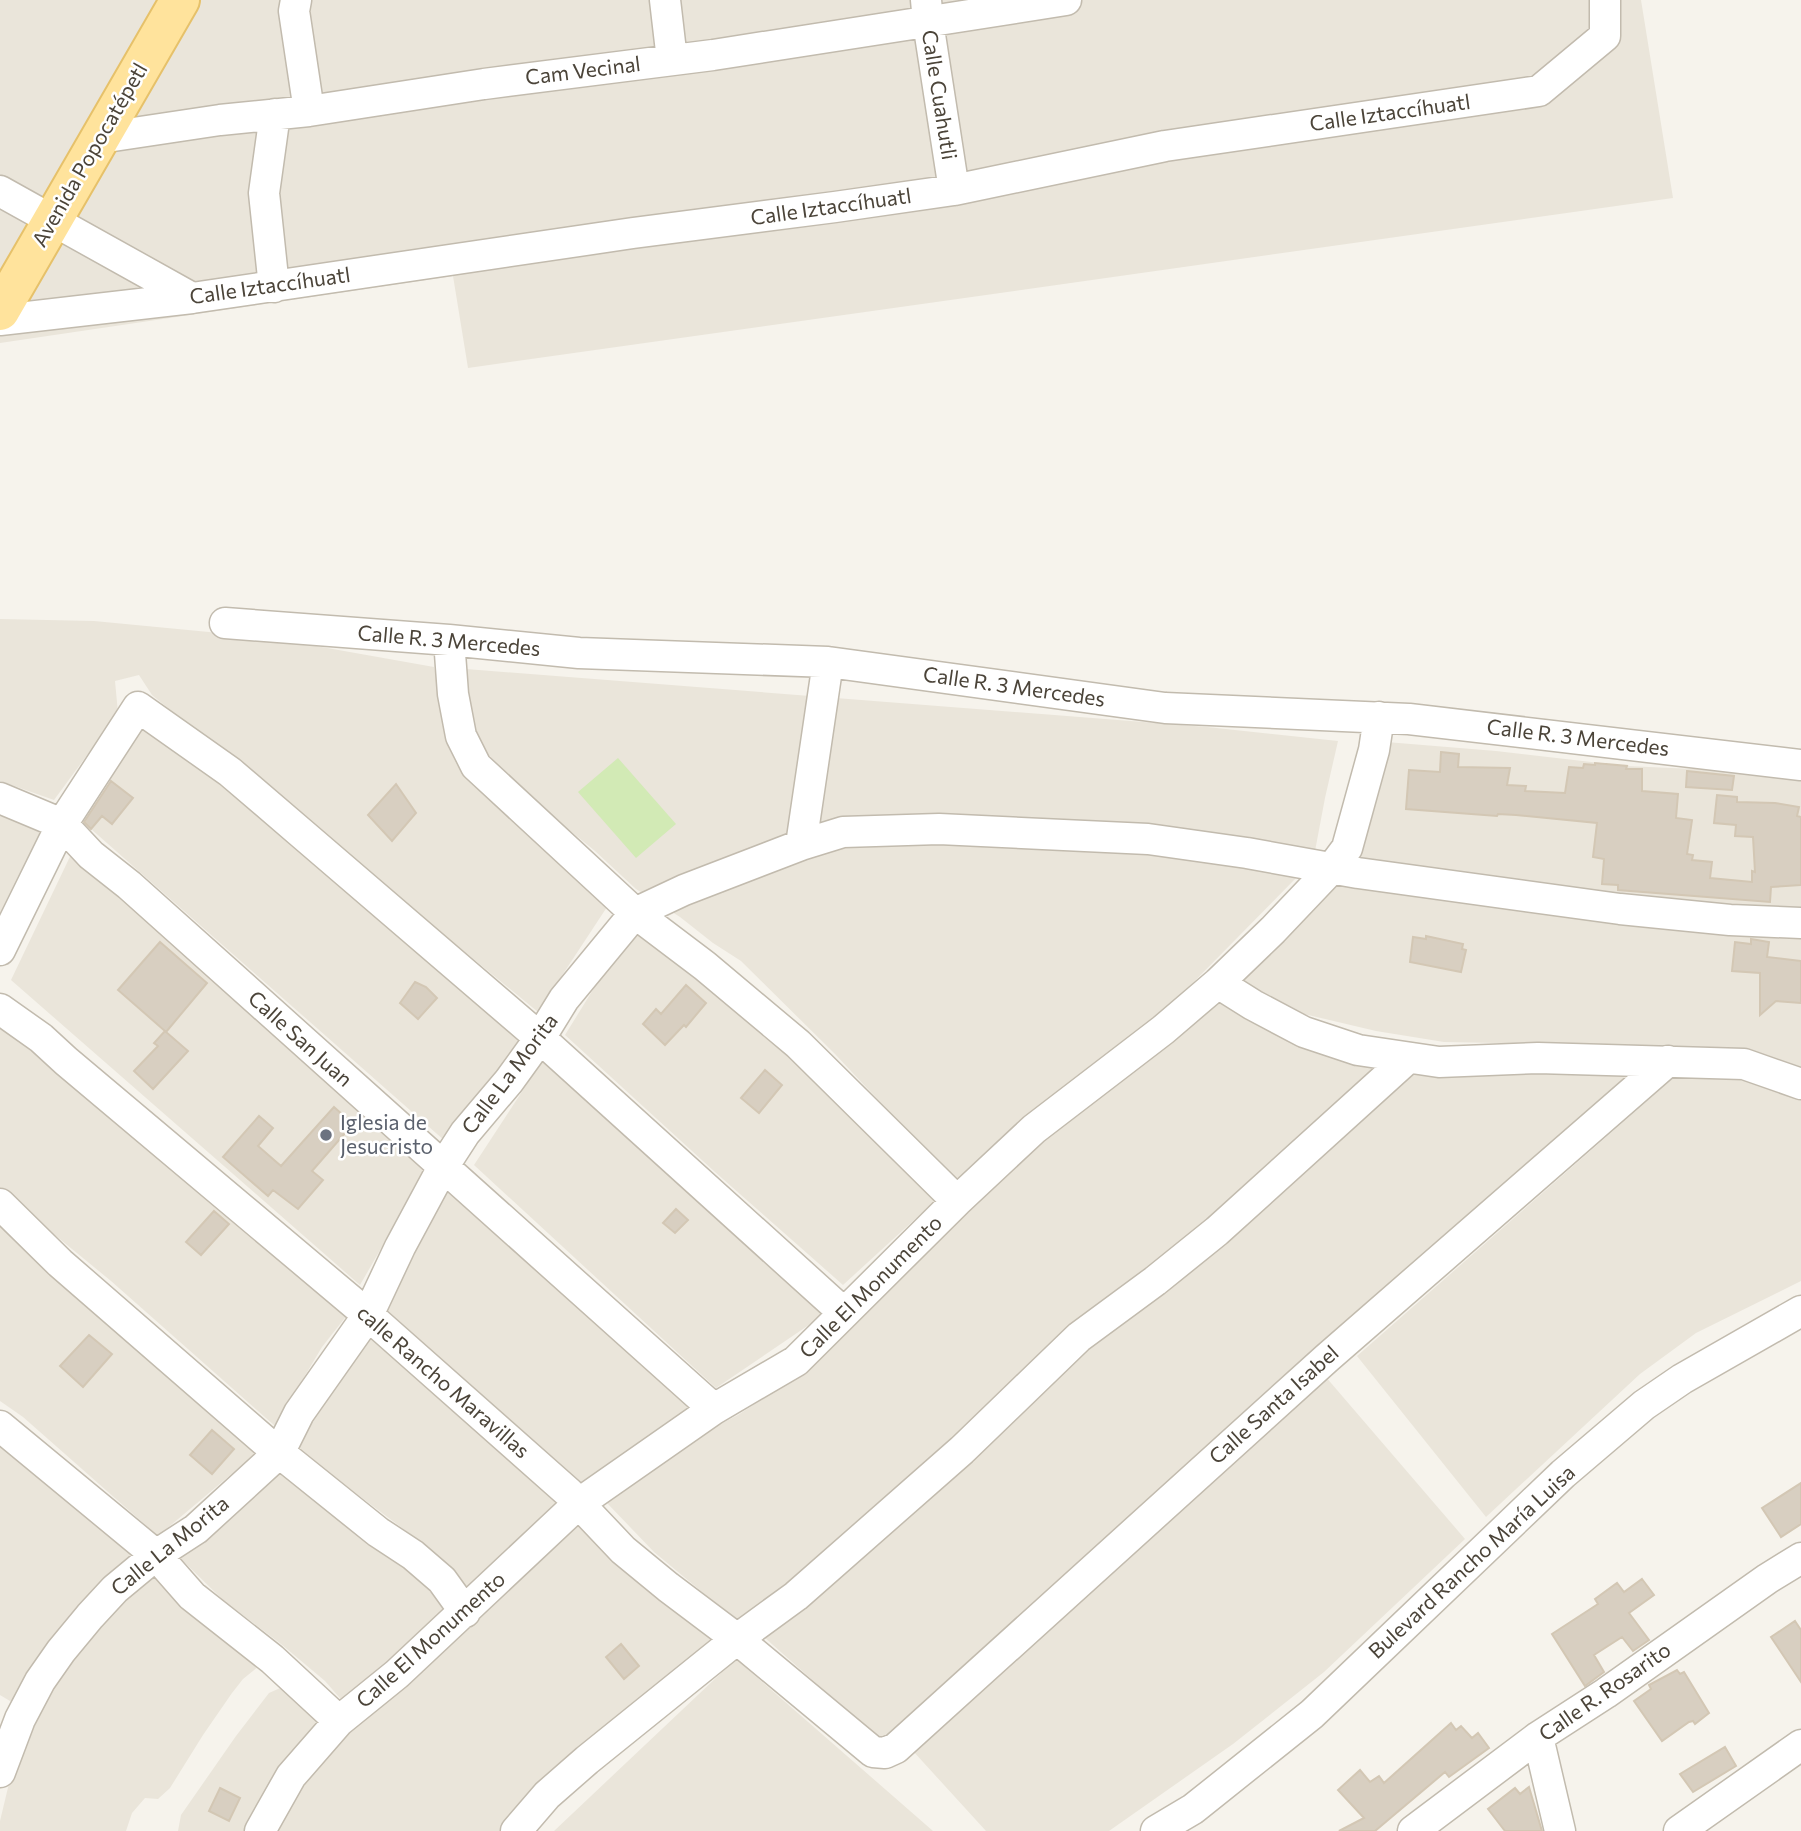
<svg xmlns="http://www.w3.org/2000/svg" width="1801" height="1831" font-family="Commissioner,sans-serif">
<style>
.residential{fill:#eae5da}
.park{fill:#d2eab5}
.building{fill:#d8cfc1;stroke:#d3c7b4;stroke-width:2}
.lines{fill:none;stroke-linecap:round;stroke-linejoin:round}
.minor-casing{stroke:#c2bbae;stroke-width:33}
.major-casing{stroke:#e6c16a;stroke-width:42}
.minor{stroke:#fff;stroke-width:30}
.major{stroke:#ffe39c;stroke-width:38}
.worship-dot{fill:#6b7280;stroke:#fff;stroke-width:2.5}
.labels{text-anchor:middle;stroke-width:5;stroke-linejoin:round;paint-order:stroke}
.street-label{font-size:21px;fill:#4b4439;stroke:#fff}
.worship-label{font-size:21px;fill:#5b616d;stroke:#fff;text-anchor:start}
</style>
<rect width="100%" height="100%" fill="#f6f3ec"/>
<path class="residential" d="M 0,0 L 1641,0 L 1673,198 L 468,368 L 453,276 L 0,343 Z
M 0,619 L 94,621 L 271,638 L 434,667 L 444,715 L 609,904 L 538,1012 L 152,695 L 139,675 L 115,681 L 118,713 L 54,800 L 0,781 Z
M 466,669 L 1207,727 L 1338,741 L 1325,798 L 1315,851 L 1296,878 L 1172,1004 L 1089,1070 L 957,1184 L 835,1054 L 741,961 L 713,943 L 680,917 L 636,889 L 595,851 L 551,815 L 491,760 L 472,727 L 467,689 Z
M 138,707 L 520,1040 L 445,1141 L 91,829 Z
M 1362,740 L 1496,751 L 1626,766 L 1717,770 L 1801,778 L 1801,915 L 1668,905 L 1332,860 Z
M 0,814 L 52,834 L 0,937 Z
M 77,842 L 433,1158 L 360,1285 L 11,980 Z
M 1324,884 L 1402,895 L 1635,920 L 1725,935 L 1801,939 L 1801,1069 L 1785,1062 L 1743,1050 L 1674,1046 L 1444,1042 L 1376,1031 L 1287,1010 L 1263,994 L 1241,981 Z
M 633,925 L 722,998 L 792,1060 L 937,1199 L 843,1285 L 715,1172 L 565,1035 Z
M 1221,997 L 1388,1063 L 1215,1218 L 963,1433 L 743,1626 L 654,1552 L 607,1503 L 703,1433 L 738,1415 L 770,1394 L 800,1371 L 996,1177 Z
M 0,1018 L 355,1305 L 322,1347 L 275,1426 L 111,1281 L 0,1190 Z
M 542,1061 L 828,1312 L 716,1388 L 474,1165 Z
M 1637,1071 L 882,1742 L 764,1637 L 1026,1402 L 1412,1072 Z
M 1679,1073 L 1746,1080 L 1801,1095 L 1801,1281 L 1696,1333 L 1640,1374 L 1486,1517 L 1357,1356 Z
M 455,1178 L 696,1405 L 581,1484 L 385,1309 Z
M 0,1224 L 266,1442 L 254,1455 L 158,1536 L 23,1417 L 0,1401 Z
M 370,1329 L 564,1500 L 471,1591 L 430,1549 L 293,1446 Z
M 1325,1376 L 1465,1539 L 1324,1672 L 1233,1744 L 1109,1831 L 986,1831 L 913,1751 Z
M 0,1439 L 143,1554 L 15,1704 L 0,1695 Z
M 281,1466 L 461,1605 L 346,1705 L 325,1681 L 281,1644 L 223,1600 L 177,1555 Z
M 577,1523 L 722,1638 L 502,1831 L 277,1831 L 313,1768 L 337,1740 Z
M 156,1566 L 264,1662 L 243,1679 L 232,1693 L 203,1735 L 170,1788 L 158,1799 L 145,1798 L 132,1813 L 126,1831 L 0,1831 L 0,1821 L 11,1775 L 49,1696 L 74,1658 L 104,1622 Z
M 736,1659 L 933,1831 L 554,1831 Z
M 287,1685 L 304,1701 L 319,1725 L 248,1831 L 178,1831 L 181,1815 L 236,1736 L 269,1693 Z"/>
<path class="park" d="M 618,758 L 676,824 L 636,858 L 578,792 Z"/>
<path class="building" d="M 1441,752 L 1459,754 L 1458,767 L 1510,768 L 1507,785 L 1526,786 L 1525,791 L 1565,793 L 1569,767 L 1583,768 L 1584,764 L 1595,765 L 1595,763 L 1627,766 L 1626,769 L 1642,769 L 1642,791 L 1678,794 L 1676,818 L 1692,820 L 1687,854 L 1693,855 L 1692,860 L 1712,862 L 1710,878 L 1752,882 L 1752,871 L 1755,872 L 1753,837 L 1735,836 L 1736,825 L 1714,823 L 1717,795 L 1737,797 L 1737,802 L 1775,803 L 1799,807 L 1797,816 L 1801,817 L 1801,885 L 1771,887 L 1770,902 L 1618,890 L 1618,885 L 1602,884 L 1604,859 L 1593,857 L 1597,823 L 1516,815 L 1498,814 L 1497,816 L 1406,809 L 1409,770 L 1440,772 Z
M 1687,771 L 1734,776 L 1732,790 L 1686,787 Z
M 111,781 L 133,798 L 112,824 L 102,816 L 91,829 L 84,822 Z
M 396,784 L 416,813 L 392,841 L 368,815 Z
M 1426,936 L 1463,944 L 1462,949 L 1466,950 L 1461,972 L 1410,962 L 1413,937 L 1426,939 Z
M 1751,939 L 1769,942 L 1767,957 L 1801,961 L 1801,1003 L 1776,1001 L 1760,1015 L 1760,973 L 1732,971 L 1735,942 L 1751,944 Z
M 160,942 L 207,983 L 166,1032 L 188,1051 L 153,1089 L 134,1071 L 158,1046 L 154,1043 L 165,1031 L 118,990 Z
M 415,982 L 426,987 L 437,998 L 418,1019 L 400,1003 Z
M 686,985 L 706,1003 L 686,1027 L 684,1025 L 665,1045 L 643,1024 L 656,1009 L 661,1014 Z
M 765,1070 L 782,1085 L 759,1113 L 741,1098 Z
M 334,1107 L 353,1124 L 312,1171 L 323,1180 L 298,1209 L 273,1190 L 268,1196 L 223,1157 L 259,1116 L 273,1128 L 258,1146 L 281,1166 Z
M 676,1209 L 688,1220 L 675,1233 L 663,1223 Z
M 214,1211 L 229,1224 L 201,1255 L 186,1242 Z
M 89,1335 L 112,1354 L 83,1387 L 60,1366 Z
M 212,1430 L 234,1449 L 212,1474 L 190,1455 Z
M 1801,1483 L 1801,1524 L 1781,1537 L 1762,1508 Z
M 1642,1579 L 1654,1595 L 1629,1613 L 1649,1640 L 1633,1651 L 1622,1637 L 1594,1655 L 1604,1672 L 1585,1686 L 1552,1634 L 1598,1604 L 1595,1599 L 1617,1583 L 1624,1592 Z
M 1795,1621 L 1801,1630 L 1801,1682 L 1771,1637 Z
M 621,1644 L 639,1666 L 624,1679 L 606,1657 Z
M 1677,1670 L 1680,1674 L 1684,1672 L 1709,1713 L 1695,1724 L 1693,1721 L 1689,1722 L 1662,1741 L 1634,1701 L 1651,1689 L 1649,1685 Z
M 1451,1723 L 1456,1730 L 1461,1726 L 1472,1738 L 1478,1733 L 1489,1748 L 1449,1777 L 1445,1772 L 1375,1831 L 1339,1831 L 1364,1818 L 1338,1790 L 1360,1770 L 1370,1782 L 1379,1776 L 1384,1783 Z
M 1725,1747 L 1736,1766 L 1693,1792 L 1680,1774 Z
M 1529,1787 L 1542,1831 L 1505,1831 L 1488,1809 L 1515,1788 L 1520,1794 Z
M 220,1788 L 240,1798 L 229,1821 L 209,1811 Z"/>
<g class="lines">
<defs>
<path id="minor" d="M 296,0 L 294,11 L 309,111
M 665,0 L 672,60
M 926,0 L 928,22 L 954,190
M 100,138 L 220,120 L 309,111 L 484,84 L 713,55 L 1066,0
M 0,191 L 192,298
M 274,287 L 264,193 L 275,114
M 0,320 L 192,298 L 633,233 L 835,207 L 954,190 L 1165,146 L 1539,91 L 1605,36 L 1605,0
M 225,623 L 449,640 L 579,653 L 828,662 L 1165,708 L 1409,719 L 1801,765
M 449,640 L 453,694 L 461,736 L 476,766 L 635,913 L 705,966 L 798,1044 L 957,1201
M 0,798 L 62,824 L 91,855 L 129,885 L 714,1409
M 801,845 L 828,662
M 0,950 L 62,824 L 138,707 L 230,772 L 300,832 L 540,1038 L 844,1313
M 1218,983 L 1253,1005 L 1304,1032 L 1358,1050 L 1439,1062 L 1538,1058 L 1744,1064 L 1801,1084
M 0,1009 L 41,1038 L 66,1061 L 368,1315 L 569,1493 L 623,1550 L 668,1587 L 737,1639 L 873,1752 L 885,1753 L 896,1748 L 1327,1358 L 1668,1061
M 0,1204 L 60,1263 L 266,1442 L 378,1532 L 413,1555 L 442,1580 L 465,1612
M 0,1426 L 156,1555 L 192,1596 L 272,1659 L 339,1721
M 1538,1737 L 1560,1831
M 0,1772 L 20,1719 L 40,1681 L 61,1651 L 90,1616 L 115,1589 L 156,1555 L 196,1529 L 279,1453 L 299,1413 L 368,1315 L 400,1247 L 443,1167 L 465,1133 L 509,1081 L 540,1038 L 564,999 L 635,913 L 684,890 L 801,845 L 843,832 L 939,829 L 1148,839 L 1247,853 L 1358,873 L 1620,909 L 1730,920 L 1801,923
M 260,1831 L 291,1776 L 339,1721 L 397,1674 L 578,1504 L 714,1409 L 796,1361 L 957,1201 L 1034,1129 L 1163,1030 L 1218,983 L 1273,930 L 1332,868 L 1347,848 L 1374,750 L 1379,717
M 516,1831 L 547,1795 L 587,1760 L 737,1639 L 796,1596 L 962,1450 L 1079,1337 L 1155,1281 L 1217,1231 L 1408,1058
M 1156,1831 L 1193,1809 L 1312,1714 L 1563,1474 L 1644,1405 L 1682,1379 L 1801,1311
M 1413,1831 L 1538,1737 L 1606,1693 L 1767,1579 L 1801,1558
M 1679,1831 L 1801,1745"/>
<path id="major" d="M 0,311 L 180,0"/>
</defs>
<use href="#minor" class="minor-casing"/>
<use href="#major" class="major-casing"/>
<use href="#minor" class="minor"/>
<use href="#major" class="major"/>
</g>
<circle class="worship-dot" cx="326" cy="1135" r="7"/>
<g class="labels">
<g class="street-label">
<text transform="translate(583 71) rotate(-7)" y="7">Cam Vecinal</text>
<text transform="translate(939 95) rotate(81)" y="7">Calle Cuahutli</text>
<text transform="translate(1390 113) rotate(-8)" y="7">Calle Iztaccíhuatl</text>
<text transform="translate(90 155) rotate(-60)" y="7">Avenida Popocatépetl</text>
<text transform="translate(831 207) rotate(-8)" y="7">Calle Iztaccíhuatl</text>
<text transform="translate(270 286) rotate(-8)" y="7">Calle Iztaccíhuatl</text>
<text transform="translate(449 641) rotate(5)" y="7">Calle R. 3 Mercedes</text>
<text transform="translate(1014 687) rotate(8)" y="7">Calle R. 3 Mercedes</text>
<text transform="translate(1578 738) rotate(7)" y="7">Calle R. 3 Mercedes</text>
<text transform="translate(300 1039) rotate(42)" y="7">Calle San Juan</text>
<text transform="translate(510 1074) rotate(-53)" y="7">Calle La Morita</text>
<text transform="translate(871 1287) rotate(-45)" y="7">Calle El Monumento</text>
<text transform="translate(443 1382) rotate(41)" y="7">calle Rancho Maravillas</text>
<text transform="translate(1274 1405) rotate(-42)" y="7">Calle Santa Isabel</text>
<text transform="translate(170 1546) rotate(-39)" y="7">Calle La Morita</text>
<text transform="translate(1472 1562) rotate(-43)" y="7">Bulevard Rancho María Luisa</text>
<text transform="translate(431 1640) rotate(-42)" y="7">Calle El Monumento</text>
<text transform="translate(1605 1692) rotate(-35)" y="7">Calle R. Rosarito</text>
</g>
<g class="worship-label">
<text x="340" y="1130">Iglesia de<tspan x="340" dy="24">Jesucristo</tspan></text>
</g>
</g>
</svg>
